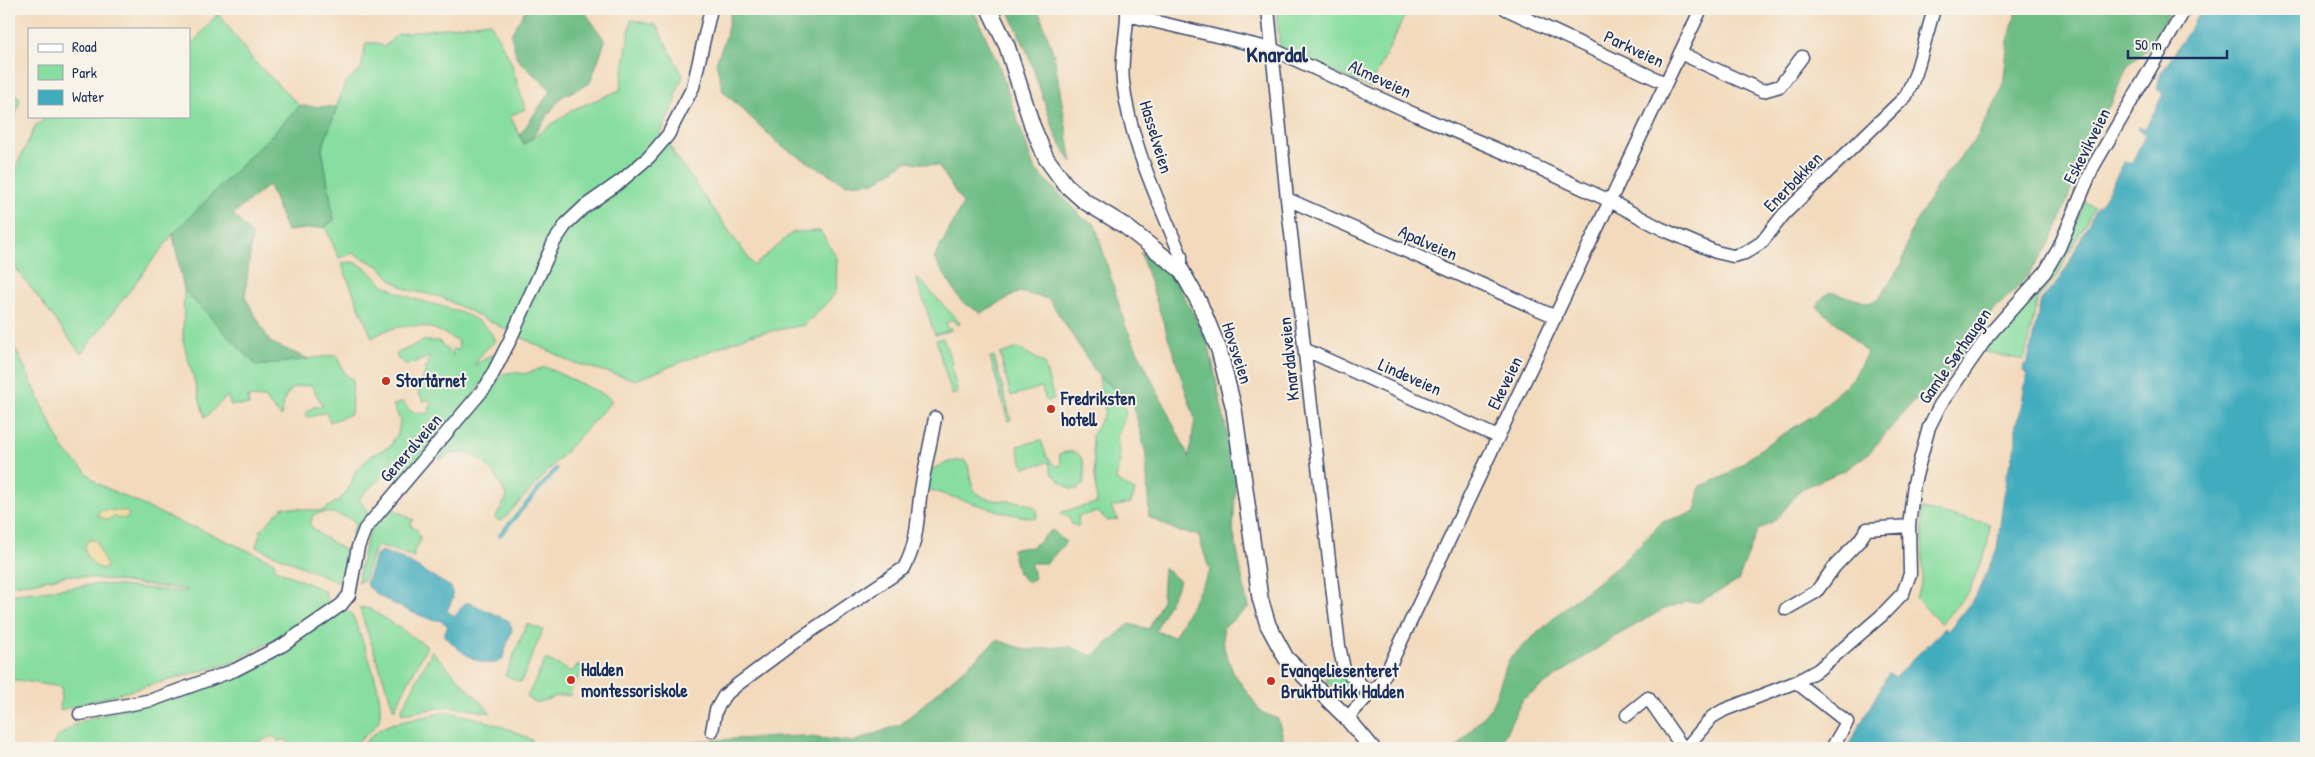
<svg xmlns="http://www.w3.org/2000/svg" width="2315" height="757" font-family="'Patrick Hand',sans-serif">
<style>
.green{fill:#88dea0;stroke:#52867f}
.forest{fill:#6ebd86;stroke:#447672}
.sand{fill:#eeda9e;stroke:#84847e}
.water{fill:#3facbd;stroke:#2d6e8e}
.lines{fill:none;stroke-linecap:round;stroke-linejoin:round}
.stream{stroke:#3facbd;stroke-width:4}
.minor-casing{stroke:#3b496c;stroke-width:15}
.tertiary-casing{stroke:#3b496c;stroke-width:18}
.minor{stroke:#fff;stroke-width:12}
.tertiary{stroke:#fff;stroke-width:15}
.poi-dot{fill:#c8321e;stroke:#f7f3e8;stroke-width:2}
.labels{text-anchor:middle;stroke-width:4;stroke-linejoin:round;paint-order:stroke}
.street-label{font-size:18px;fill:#1b2f5e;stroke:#f7f3e8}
.poi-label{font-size:18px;font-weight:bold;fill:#1b2f5e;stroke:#f7f3e8;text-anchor:start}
.district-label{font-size:22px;font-weight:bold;fill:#1b2f5e;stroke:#f7f3e8}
</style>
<rect width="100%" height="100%" fill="#f7f3e8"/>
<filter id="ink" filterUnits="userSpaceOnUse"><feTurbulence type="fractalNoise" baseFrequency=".02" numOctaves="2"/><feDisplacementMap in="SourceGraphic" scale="10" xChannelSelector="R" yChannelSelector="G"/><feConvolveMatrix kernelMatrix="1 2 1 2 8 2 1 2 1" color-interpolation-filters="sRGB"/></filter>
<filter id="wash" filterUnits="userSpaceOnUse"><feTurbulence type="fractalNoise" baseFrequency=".0096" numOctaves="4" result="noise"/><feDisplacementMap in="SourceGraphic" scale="20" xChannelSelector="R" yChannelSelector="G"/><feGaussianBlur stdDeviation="1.12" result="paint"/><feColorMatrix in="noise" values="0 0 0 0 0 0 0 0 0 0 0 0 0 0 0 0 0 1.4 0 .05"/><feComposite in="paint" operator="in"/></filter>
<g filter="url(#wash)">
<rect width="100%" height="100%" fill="#f3dabc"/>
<path class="green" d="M 1276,9 L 1408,9 L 1370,88 L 1280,48 Z
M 218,13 L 253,60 L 300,106 L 173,234 L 81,354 L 9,259 L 9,181 L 36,125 L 50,116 L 189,116 L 189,48 Z
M 631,20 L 656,25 L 683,76 L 675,95 L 677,98 L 660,134 L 666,142 L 668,140 L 674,154 L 754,266 L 793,232 L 820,231 L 837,258 L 836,293 L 805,325 L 750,335 L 636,380 L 571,362 L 441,297 L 408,290 L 393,281 L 380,267 L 353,253 L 339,258 L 325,227 L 334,220 L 322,149 L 345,83 L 361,69 L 366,43 L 376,43 L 384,47 L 398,34 L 490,22 L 511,62 L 525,109 L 510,116 L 524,144 L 572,110 L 620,90 Z
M 9,83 L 20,100 L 9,138 Z
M 2085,202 L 2094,207 L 2057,276 L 2038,298 L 2024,360 L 1982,351 L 2009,318 L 2043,287 L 2066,247 Z
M 352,262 C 366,265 372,275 383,284 C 389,288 397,292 404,295 C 430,306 484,310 495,341 L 484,351 L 474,366 L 491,355 L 495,356 C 490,385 424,453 402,478 L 397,479 L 388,471 L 363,494 L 359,500 L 369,514 L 355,537 L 352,533 L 356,523 C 343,515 328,509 313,515 L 310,525 L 322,536 L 349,553 L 342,578 L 336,581 L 256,547 L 261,530 L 283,507 L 321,511 L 341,499 L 351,485 L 355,471 L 371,456 L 392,445 L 393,439 L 398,435 L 400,420 L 393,405 L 403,402 L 411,412 L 428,414 L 431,403 L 429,399 L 424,402 L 418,393 L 430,357 L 407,365 L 398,359 L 396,354 L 423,341 L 439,341 L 453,356 L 452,349 L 459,350 L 458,341 C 451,338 444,333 437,330 C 417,322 389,326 372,338 L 341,263 Z
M 917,277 L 960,323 L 959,325 L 953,320 L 946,322 L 948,329 L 951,328 L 951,330 L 935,335 L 916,278 Z
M 184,290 L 257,366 L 336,355 L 345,374 L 353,380 L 351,414 L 330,422 L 326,412 L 310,417 L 304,415 L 313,407 L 323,406 L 311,385 L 294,387 L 285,397 L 281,417 L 264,398 L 248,397 L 249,405 L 231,405 L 227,396 L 205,418 L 183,341 Z
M 9,335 L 63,449 L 98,484 L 194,529 L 195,527 L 274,562 L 275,569 L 325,591 L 328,605 L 276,639 L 231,663 L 60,710 L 62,687 L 9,679 L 9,595 L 99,584 L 186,592 L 188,590 L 69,575 L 31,583 L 9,585 Z
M 943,338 L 953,365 L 951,366 L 958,393 L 952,395 L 936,340 Z
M 1018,348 L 1044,363 L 1054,399 L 1046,401 L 1042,387 L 1011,396 L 1000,354 Z
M 994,356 L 1011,420 L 1008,421 L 990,357 Z
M 545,367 L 605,395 L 612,401 L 501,522 L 495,518 L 507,497 C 495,470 471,438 440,460 L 436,456 L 503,374 L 514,372 L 524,374 Z
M 1099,377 L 1119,392 L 1126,413 L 1117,436 L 1120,459 L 1116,480 L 1135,491 L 1131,503 L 1111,507 L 1118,519 L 1108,521 L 1098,512 L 1078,516 L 1079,527 L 1072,524 L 1068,516 L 1061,515 L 1062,512 L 1097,503 L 1092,436 L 1105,412 Z
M 1041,440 L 1047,457 L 1057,467 L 1061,464 L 1059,454 C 1085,445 1086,465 1083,485 L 1077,489 L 1071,489 L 1065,485 L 1052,474 L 1049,462 L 1024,468 L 1017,446 Z
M 965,460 C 973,470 967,487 979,495 C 996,506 1025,495 1038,511 L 1036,519 L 1001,512 L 927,489 L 929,470 L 949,462 Z
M 391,508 L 414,520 L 411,522 L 411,527 L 416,529 C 421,538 422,543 414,550 L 414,557 L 379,545 L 374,550 L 364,580 L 358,582 C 361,561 368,516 391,508 Z
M 1922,509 L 1990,524 L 1987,548 L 1968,593 L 1941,624 L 1916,598 L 1923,576 Z
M 359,607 L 370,609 L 427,646 L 394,710 Z
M 345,609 L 352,614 C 361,638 386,695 379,719 C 376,730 357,741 349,748 L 292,748 L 286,739 L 278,741 L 273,736 L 249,746 L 249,748 L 53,748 L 57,738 L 74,725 L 88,719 L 175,695 Z
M 527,624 L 543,630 L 521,682 L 505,676 Z
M 432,651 L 491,713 L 449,706 L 402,714 L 401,711 Z
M 546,659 L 572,672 L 577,665 L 584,668 L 570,692 L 571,695 L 558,696 L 536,703 L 527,697 Z
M 1337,668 L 1355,690 L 1356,694 L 1353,700 L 1344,696 L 1326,681 L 1326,679 L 1333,670 Z
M 447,712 C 476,717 506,726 532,740 L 533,748 L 358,748 L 380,729 L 391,724 Z"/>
<path class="forest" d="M 526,9 L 583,9 L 605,41 L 590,83 L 561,97 L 531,139 L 524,144 L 520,135 L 551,90 L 517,59 L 511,34 Z
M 731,9 L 973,9 L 999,66 L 1034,168 L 1084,219 L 1095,224 L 1125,325 L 1189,457 L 1195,419 L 1140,251 L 1171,270 L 1209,346 L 1236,477 L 1233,530 L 1248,608 L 1223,628 L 1224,648 L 1233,672 L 1261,712 L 1278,719 L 1286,748 L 645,748 L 712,740 L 802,736 L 853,742 L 901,724 L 997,640 L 1026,650 L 1068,646 L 1093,656 L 1129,624 L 1149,629 L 1162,601 L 1164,568 L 1180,581 L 1155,631 L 1174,637 L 1210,571 L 1198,534 L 1180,532 L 1149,517 L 1146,454 L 1133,403 L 1099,377 L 1049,299 L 1019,292 L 981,313 L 961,301 L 934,258 L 963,204 L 939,166 L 907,161 L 875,182 L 846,184 L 781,146 L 723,91 L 716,62 L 726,37 Z
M 1008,9 L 1038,9 L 1054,55 L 1072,163 L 1056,136 L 1028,54 Z
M 2017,9 L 2172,9 L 2146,50 L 2128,65 L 2111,103 L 2092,130 L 2085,156 L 2074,181 L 2058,226 L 2047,248 L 2030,273 L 2016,289 L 1984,319 L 1971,343 L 1935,393 L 1913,402 L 1869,453 L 1847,469 L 1801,489 L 1777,519 L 1757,531 L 1738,581 L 1699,602 L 1686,602 L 1662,610 L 1611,639 L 1523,699 L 1498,748 L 1456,748 L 1492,706 L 1509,659 L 1567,606 L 1617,567 L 1662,522 L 1696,512 L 1699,487 L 1727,475 L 1766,445 L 1814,415 L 1854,377 L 1867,353 L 1844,329 L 1817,307 L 1823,297 L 1830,292 L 1869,303 L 1879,298 L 1902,264 L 1911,231 L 1939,183 L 1977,137 L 2003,87 L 2008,41 Z
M 300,106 L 337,107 L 322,149 L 334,220 L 325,227 L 287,231 L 269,185 L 233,214 L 252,235 L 245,297 L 270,342 L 308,359 L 257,366 L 184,290 L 173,234 Z
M 1052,530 L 1066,542 L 1047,563 L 1030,563 L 1035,578 L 1028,583 L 1018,573 L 1012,549 L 1032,547 Z"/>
<path class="sand" d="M 100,510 L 126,511 L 129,515 L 125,519 L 114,517 L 107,520 L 97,515 Z
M 89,540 L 95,540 C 101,546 100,557 107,565 L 104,569 C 93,568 84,556 85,545 Z"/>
<path class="water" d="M 2203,9 L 2306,9 L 2306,748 L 1847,748 L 1889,673 L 1895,677 L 1945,628 L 1948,631 L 1976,596 L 1997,549 L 2006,478 L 2016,443 L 2016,423 L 2020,414 L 2027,373 L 2023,371 L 2024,365 L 2027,365 L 2041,300 L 2055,285 L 2066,269 L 2097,206 L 2099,207 L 2125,161 L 2131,164 L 2146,134 L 2138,129 L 2139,127 L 2145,130 L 2163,94 L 2157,89 L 2160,75 Z
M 381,551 L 403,559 L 451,587 L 453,598 L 447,611 L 455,616 L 465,603 L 471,603 L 509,621 L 512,629 L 502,660 C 484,672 455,649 444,634 L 448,626 C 439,618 437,621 427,618 C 412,613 372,596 366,583 L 376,555 Z"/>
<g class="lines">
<path class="stream" d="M 500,535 L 556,469"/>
</g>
</g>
<g filter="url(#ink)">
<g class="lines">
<defs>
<path id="minor" d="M 1127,9 C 1128,33 1120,57 1123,82 C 1130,143 1158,199 1181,256 L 1181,270
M 1268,9 L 1287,199 L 1339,646 L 1344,669 L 1370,693
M 1506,9 L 1665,83
M 1127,15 L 1272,49 L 1414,114 L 1515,157 L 1610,201 L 1662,229 L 1716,252 L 1733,256 L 1745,253 L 1762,242 L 1784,214 L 1906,96 L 1916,73 L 1934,9
M 1680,53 L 1763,91 L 1780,86 L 1802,57
M 1287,199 L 1556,317
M 1306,350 L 1498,437
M 1786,609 L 1816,592 L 1835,566 L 1859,541 L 1867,529 L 1909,526
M 1796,682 L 1847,722 L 1832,748
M 80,714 L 152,700 L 235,670 L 283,645 L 341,605 L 349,595 L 358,547 L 365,529 L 487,385 L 509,342 L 554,242 L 567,223 L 584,207 L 621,181 L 649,157 L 668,135 L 693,87 L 711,9
M 1627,715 L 1648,698 L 1683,748
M 1347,718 L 1380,683 L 1389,667 L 1701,9
M 712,731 L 716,710 L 724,696 L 737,685 L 796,641 L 904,568 C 918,543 917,517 921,490 C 925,466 931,442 935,418
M 1686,748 L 1712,717 L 1724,710 L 1796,682 L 1818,670 L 1881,616 L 1903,593 L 1910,574 L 1909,526 L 1914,483 L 1929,427 L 1940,405 L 1988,336 L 2045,272 L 2059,248 L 2093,167 L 2185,9"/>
<path id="tertiary" d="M 989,9 L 1007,46 L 1032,125 L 1046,158 L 1065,184 L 1084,201 L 1125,226 L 1181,270 L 1199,302 L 1219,350 L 1234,409 L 1260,598 L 1268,625 L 1286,658 L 1347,718 L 1372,748"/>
</defs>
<use href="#minor" class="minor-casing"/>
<use href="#tertiary" class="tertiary-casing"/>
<use href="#minor" class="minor"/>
<use href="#tertiary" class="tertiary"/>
</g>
</g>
<g class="poi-dot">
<circle cx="386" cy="381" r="5"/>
<circle cx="1051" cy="409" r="5"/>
<circle cx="571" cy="680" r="5"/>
<circle cx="1271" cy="681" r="5"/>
</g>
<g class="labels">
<g class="street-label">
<text transform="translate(1634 49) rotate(25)" y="6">Parkveien</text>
<text transform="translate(1380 79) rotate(25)" y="6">Almeveien</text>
<text transform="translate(1156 137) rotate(73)" y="6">Hasselveien</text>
<text transform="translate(2087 146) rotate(-63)" y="6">Eskevikveien</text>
<text transform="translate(1793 182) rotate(-46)" y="6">Enerbakken</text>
<text transform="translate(1428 243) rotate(24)" y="6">Apalveien</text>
<text transform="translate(1237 353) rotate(72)" y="6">Hovsveien</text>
<text transform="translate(1955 356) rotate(-55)" y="6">Gamle Sørhaugen</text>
<text transform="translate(1289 359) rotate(-96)" y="6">Knardalveien</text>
<text transform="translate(1410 377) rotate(24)" y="6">Lindeveien</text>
<text transform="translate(1505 383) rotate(-64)" y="6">Ekeveien</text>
<text transform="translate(411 448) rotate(-49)" y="6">Generalveien</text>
</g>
<g class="poi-label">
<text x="396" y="387">Stortårnet</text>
<text x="1061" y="405">Fredriksten<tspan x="1061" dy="21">hotell</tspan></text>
<text x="581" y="676">Halden<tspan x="581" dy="21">montessoriskole</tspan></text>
<text x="1281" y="677">Evangeliesenteret<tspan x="1281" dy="21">Bruktbutikk Halden</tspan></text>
</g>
<g class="district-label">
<text x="1277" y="62">Knardal</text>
</g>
</g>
<rect width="2315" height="757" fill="none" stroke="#f7f3e8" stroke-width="30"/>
<rect x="28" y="28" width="162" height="90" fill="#f7f3e8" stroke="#9fa5b1"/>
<rect x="38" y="44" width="25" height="8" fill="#ffffff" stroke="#9fa5b1"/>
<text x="72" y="52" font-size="15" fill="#1b2f5e">Road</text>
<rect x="38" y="65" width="25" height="15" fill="#88dea0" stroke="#9fa5b1"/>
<text x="72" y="78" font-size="15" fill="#1b2f5e">Park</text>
<rect x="38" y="90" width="25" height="15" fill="#3facbd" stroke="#9fa5b1"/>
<text x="72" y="102" font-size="15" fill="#1b2f5e">Water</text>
<path d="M2128 50v8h99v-8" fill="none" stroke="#1b2f5e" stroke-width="2.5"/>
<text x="2135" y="50" font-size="15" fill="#1b2f5e" stroke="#f7f3e8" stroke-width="4" paint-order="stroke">50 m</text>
</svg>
